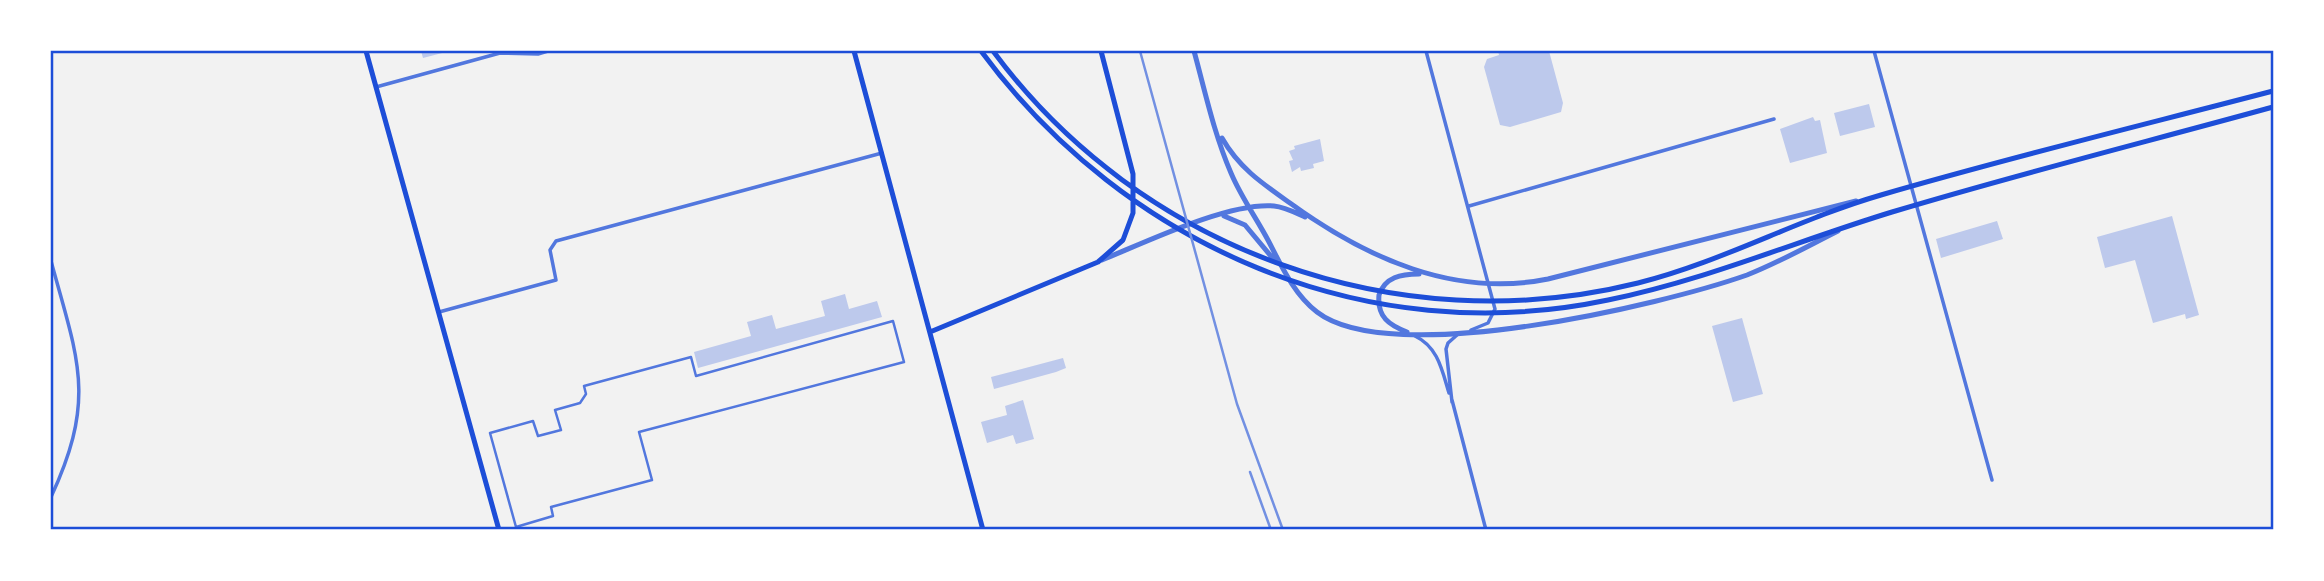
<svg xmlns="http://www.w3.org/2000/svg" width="2324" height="581" font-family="'Work Sans',sans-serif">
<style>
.building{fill:#bdc9ec}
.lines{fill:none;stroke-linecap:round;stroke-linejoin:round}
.pedestrian{stroke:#5277de;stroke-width:2.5}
.minor{stroke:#5277de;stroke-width:3.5}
.tertiary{stroke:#5277de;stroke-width:5}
.secondary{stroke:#1d4ed8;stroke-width:5}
.rail{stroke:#7290e2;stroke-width:2.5}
.neatline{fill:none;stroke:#1d4ed8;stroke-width:2.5}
</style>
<rect width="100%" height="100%" fill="#f2f2f2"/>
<path class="building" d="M 421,51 L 446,51 L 446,52 L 423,58 Z
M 1498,51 L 1549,51 L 1563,103 L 1561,112 L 1510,127 L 1500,125 L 1484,67 L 1487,59 L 1499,55 Z
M 1869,104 L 1875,127 L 1840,136 L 1834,113 Z
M 1813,117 L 1815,121 L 1820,120 L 1827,153 L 1790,163 L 1780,129 Z
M 1320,139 L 1324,161 L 1313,164 L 1314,168 L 1301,171 L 1300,167 L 1292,172 L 1289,161 L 1293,160 L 1289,151 L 1295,149 L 1294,146 Z
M 2172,216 L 2199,315 L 2186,319 L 2185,314 L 2153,323 L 2135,260 L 2105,268 L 2097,237 Z
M 1997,221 L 2003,239 L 1941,258 L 1936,239 Z
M 845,294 L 849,309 L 877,301 L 882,317 L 698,368 L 694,352 L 751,336 L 747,322 L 772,315 L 776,329 L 825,316 L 821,301 Z
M 1742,318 L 1763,394 L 1733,402 L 1712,326 Z
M 1063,358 L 1066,368 L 1056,372 L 994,389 L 991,377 Z
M 1023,400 L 1034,439 L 1016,444 L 1013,435 L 987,443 L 981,422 L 1007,415 L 1005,406 Z"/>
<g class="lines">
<path class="pedestrian" d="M 893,321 L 904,362 L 639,432 L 652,480 L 551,507 L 553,516 L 516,527 L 490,433 L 533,421 L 538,436 L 561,430 L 555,410 L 580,403 L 586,394 L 584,386 L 691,357 L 696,376 Z"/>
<path class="minor" d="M 1426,51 L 1495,309 L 1488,323 L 1471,330
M 1874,51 L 1992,480
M 376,87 L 500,53 L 538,54 L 548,51
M 1469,206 L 1774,119
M 51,261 C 78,360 97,398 51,497
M 439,312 L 556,280 L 550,250 L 556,241 L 882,153
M 1415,336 C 1438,347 1442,370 1449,393
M 1452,400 L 1486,530
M 1452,402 L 1446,349 L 1448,343 L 1457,335"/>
<path class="tertiary" d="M 1194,51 C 1205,91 1214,134 1231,173 C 1241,197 1257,219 1269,242 C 1282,267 1294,294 1317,312 C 1391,369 1662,305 1747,275 C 1778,263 1808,246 1838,231
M 1222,138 C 1239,168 1263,184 1290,203 C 1366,258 1454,298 1548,279 L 1856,201
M 1224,216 L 1245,225 L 1275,261
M 1102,260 C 1146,242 1229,202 1274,206 C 1285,207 1296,213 1305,217
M 1407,332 C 1389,325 1377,317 1379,295 C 1385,277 1401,274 1419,274"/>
<path class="secondary" d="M 366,51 L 499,530
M 854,51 L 983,530
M 981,51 C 1126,247 1366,351 1608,300 C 1706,280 1797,241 1892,212 C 2018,174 2146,142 2273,107
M 993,51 C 1140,250 1397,343 1638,283 C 1722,262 1798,219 1881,195 C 2011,157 2143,125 2273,91
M 930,332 L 1098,262 L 1123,240 L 1133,213 L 1133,174 L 1101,51"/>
<path class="rail" d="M 1140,51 L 1237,404 L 1283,530
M 1250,472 L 1271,530"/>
</g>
<rect width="2324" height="581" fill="none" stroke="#ffffff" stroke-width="105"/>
<rect x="52" y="52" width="2220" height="476" class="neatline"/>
</svg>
